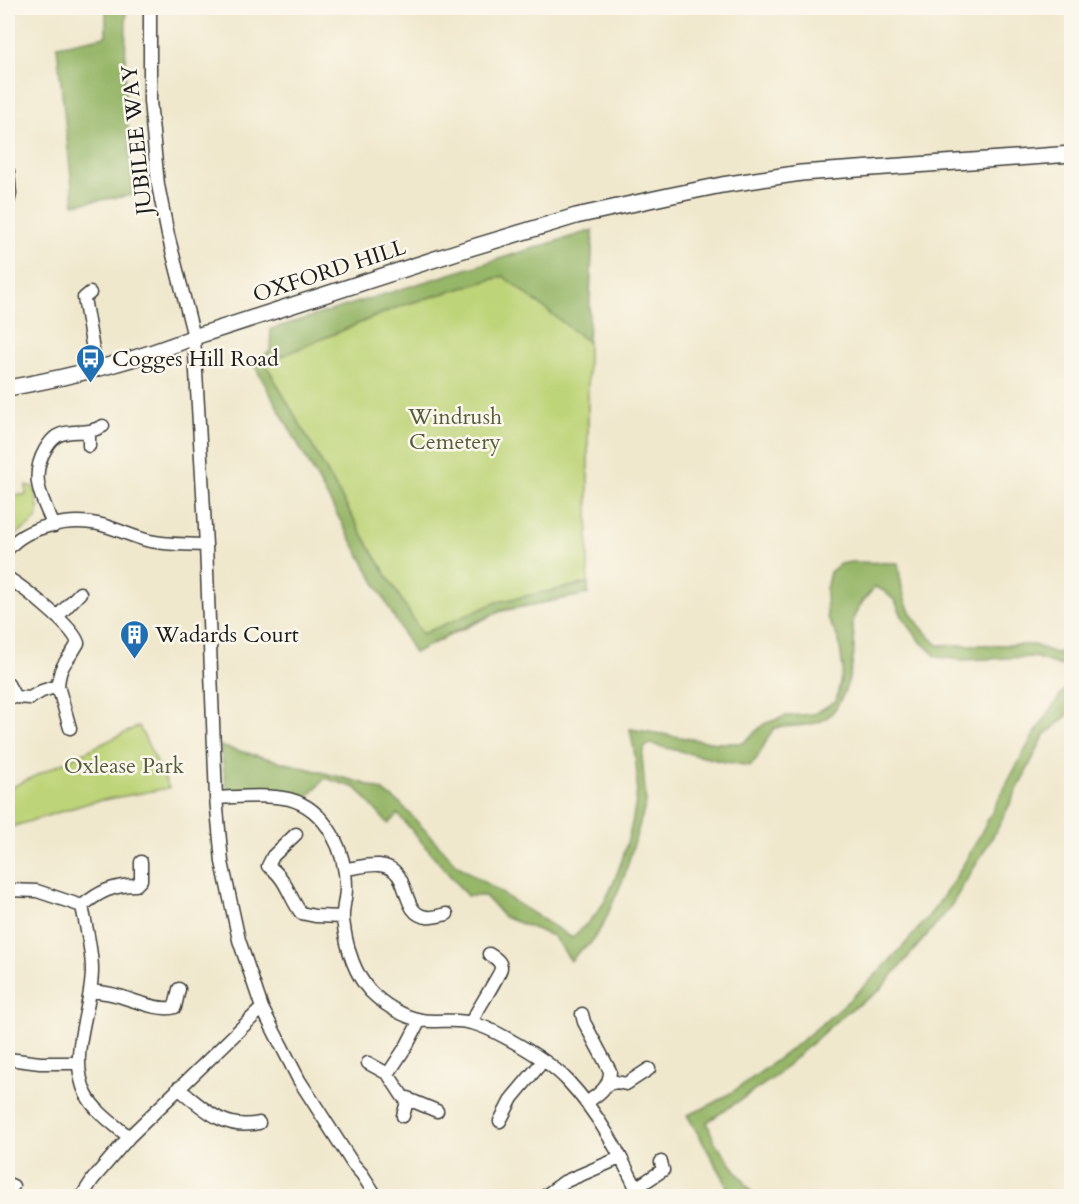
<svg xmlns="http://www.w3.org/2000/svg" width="1079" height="1204" font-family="Cardo,serif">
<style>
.green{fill:#bed478;stroke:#6d784a;stroke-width:1.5}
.forest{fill:#96b668;stroke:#596942;stroke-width:1.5}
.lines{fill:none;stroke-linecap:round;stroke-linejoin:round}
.minor-casing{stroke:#3c3b37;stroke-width:15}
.major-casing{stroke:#3c3b37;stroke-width:18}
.minor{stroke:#fff;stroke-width:12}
.major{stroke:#fff;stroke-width:15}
.labels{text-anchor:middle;stroke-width:5;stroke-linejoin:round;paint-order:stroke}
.street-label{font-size:22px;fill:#1c1c1c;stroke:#fbf7ec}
.poi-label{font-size:22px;fill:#1c1c1c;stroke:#fbf7ec;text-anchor:start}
.park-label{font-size:22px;fill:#555c3c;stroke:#fbf7ec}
</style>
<rect width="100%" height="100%" fill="#fbf7ec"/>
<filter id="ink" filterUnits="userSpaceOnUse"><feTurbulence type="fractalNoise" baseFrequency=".0167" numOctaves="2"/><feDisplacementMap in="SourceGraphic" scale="12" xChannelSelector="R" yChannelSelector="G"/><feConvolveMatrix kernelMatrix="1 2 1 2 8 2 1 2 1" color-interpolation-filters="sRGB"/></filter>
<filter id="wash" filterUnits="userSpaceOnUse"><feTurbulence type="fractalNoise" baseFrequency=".008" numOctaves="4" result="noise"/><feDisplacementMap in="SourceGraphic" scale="24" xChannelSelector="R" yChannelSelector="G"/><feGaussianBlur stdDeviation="1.35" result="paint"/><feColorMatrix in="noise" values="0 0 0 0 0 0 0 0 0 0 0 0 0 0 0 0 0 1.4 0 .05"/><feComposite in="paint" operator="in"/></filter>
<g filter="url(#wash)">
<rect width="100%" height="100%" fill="#f0e8cd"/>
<path class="green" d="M 504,276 L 588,342 L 588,594 L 501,611 L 428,646 L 365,539 L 265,363 L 400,306 Z
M 26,485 L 33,487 C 46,525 34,520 8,540 L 8,495 L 26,495 Z
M 139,726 L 169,788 L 92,802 L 8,828 L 8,789 Z"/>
<path class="forest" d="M 106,8 L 126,8 L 125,90 L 133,195 L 74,204 L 57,46 L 106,36 Z
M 593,230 L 588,342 L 503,276 L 400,306 L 265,363 L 365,539 L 422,634 L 497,602 L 588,583 L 588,594 L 501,611 L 458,630 L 414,653 L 253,363 L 270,351 L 271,329 Z
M 851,562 L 898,563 C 904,605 907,615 938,645 L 1034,645 L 1055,653 L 1067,651 L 1071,648 L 1071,656 L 1061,666 L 1034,657 L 963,660 L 937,657 L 920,641 L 903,618 L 895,601 L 884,591 L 875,587 C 867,596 858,606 854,618 C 851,626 855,637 854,645 C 854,668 843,713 819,722 C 805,727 789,725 774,728 C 765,740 760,759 750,766 L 720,761 L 650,744 L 645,747 L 642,756 L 646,803 L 624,877 L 603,925 L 590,944 L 579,951 L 571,961 L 553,936 L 504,917 L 485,896 L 467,896 L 398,814 L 388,824 L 356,788 L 325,778 L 308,797 L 265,790 L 227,790 L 220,746 L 363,783 L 381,790 L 400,803 L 457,865 L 572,938 C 580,930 588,923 595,915 C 617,889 635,823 637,789 C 638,768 634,749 630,729 L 717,743 L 743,743 L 764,724 L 786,716 L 814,714 L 836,701 L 843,669 L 839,640 L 827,617 L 826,589 L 830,572 L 840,564 Z
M 1071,673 L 1071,712 L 1044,736 L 998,828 L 949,909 L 879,991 L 844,1014 L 772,1079 L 707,1122 L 714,1141 L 755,1196 L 730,1196 L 723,1177 L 687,1115 C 722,1103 757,1075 787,1052 C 839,1012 887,968 928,917 C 965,871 990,813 1018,763 C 1032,736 1050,711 1067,686 Z"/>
</g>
<g filter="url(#ink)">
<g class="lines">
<defs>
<path id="minor" d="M 150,8 L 150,101 L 158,185 L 168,235 L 194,337 L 206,545 L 216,798 L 222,862 L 239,940 L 262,1008 L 299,1080 L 353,1164 L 362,1174 L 376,1196
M 8,172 L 10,194 L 8,202
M 90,293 L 84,298 L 96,367
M 89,446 L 89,431
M 54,526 C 42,499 29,478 45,450 C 48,445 52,439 57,436 C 68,430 79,433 90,431 C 94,430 99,428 103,426
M 8,549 C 26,526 70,518 98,524 C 116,528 132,537 150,541 C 168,545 187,544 206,545
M 8,578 C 24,588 73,626 78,643 C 68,662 60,662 58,686 L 42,691 L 30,698 L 15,697 L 8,684
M 57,617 L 80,593
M 58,686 L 70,728
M 216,798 C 239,797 266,794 289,799 C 327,809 346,852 346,888 C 346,899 342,909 343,920 C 346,945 353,972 370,991 C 383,1004 403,1017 421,1020 C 438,1023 455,1018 471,1023 C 486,1026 499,1034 512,1041 C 532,1052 553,1065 568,1081 C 599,1114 621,1156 640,1196
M 296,834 L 273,856 L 268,866 C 286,877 289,897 301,913 L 315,916 L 343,917
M 345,869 C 356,868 368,864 379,865 C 414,868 398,914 427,917 C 433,918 441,915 447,914
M 8,890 L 37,891 L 82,906 C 86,927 92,949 92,970 C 92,1011 67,1054 86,1094 C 94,1111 115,1125 129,1137
M 82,906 C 99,892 113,885 136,885 L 141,880 L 141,862
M 90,991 C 99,992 110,993 119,996 C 133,1000 161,1012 175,1007 L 179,989
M 582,1014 L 584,1022 L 610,1071 C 610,1087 599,1094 586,1103
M 420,1020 L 407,1045 L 388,1074 L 403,1097 L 437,1111
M 471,1022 C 475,1014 501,973 501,968 C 501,961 495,958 489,954
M 8,1059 L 40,1063 L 79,1063
M 368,1063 L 388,1074
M 607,1084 L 617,1082 L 626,1084 L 649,1069
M 178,1088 C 203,1108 224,1131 259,1123
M 403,1116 L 408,1098
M 500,1121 L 512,1098 L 543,1061
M 8,1184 L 13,1186
M 636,1188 L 663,1170 L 661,1162
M 82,1196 L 93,1179 L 129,1137 L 262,1008
M 545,1196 L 564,1182 L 620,1158"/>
<path id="major" d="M 8,388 C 70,377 135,361 194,337 L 460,251 L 576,216 L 668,196 L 722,185 L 801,173 L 1072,154"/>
</defs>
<use href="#minor" class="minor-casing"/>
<use href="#major" class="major-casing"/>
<use href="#minor" class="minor"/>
<use href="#major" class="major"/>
</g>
</g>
<defs>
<symbol id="bus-pin" viewBox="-11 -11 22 30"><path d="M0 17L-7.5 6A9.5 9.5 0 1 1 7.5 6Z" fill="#1f6fb2" stroke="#fbf7ec"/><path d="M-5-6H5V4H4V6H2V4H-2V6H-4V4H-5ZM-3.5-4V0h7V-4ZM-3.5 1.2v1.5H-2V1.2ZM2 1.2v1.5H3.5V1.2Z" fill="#fff"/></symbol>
<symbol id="building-pin" viewBox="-11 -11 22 30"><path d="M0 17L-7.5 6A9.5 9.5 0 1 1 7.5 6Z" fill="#1f6fb2" stroke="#fbf7ec"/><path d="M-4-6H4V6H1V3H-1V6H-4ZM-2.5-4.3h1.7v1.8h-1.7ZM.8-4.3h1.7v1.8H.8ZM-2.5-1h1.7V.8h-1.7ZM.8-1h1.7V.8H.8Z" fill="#fff"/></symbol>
</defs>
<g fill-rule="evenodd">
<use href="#bus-pin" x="74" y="342" width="33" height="45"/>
<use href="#building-pin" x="118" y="618" width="33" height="45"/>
</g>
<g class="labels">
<g class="street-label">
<text transform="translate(136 140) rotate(-96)" y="8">JUBILEE WAY</text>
<text transform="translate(329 270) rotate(-18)" y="8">OXFORD HILL</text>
</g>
<g class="poi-label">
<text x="112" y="366">Cogges Hill Road</text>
<text x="155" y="642">Wadards Court</text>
</g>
<g class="park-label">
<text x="455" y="424">Windrush<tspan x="455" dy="25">Cemetery</tspan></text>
<text x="124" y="773">Oxlease Park</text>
</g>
</g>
<rect width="1079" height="1204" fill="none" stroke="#fbf7ec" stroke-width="30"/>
</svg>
